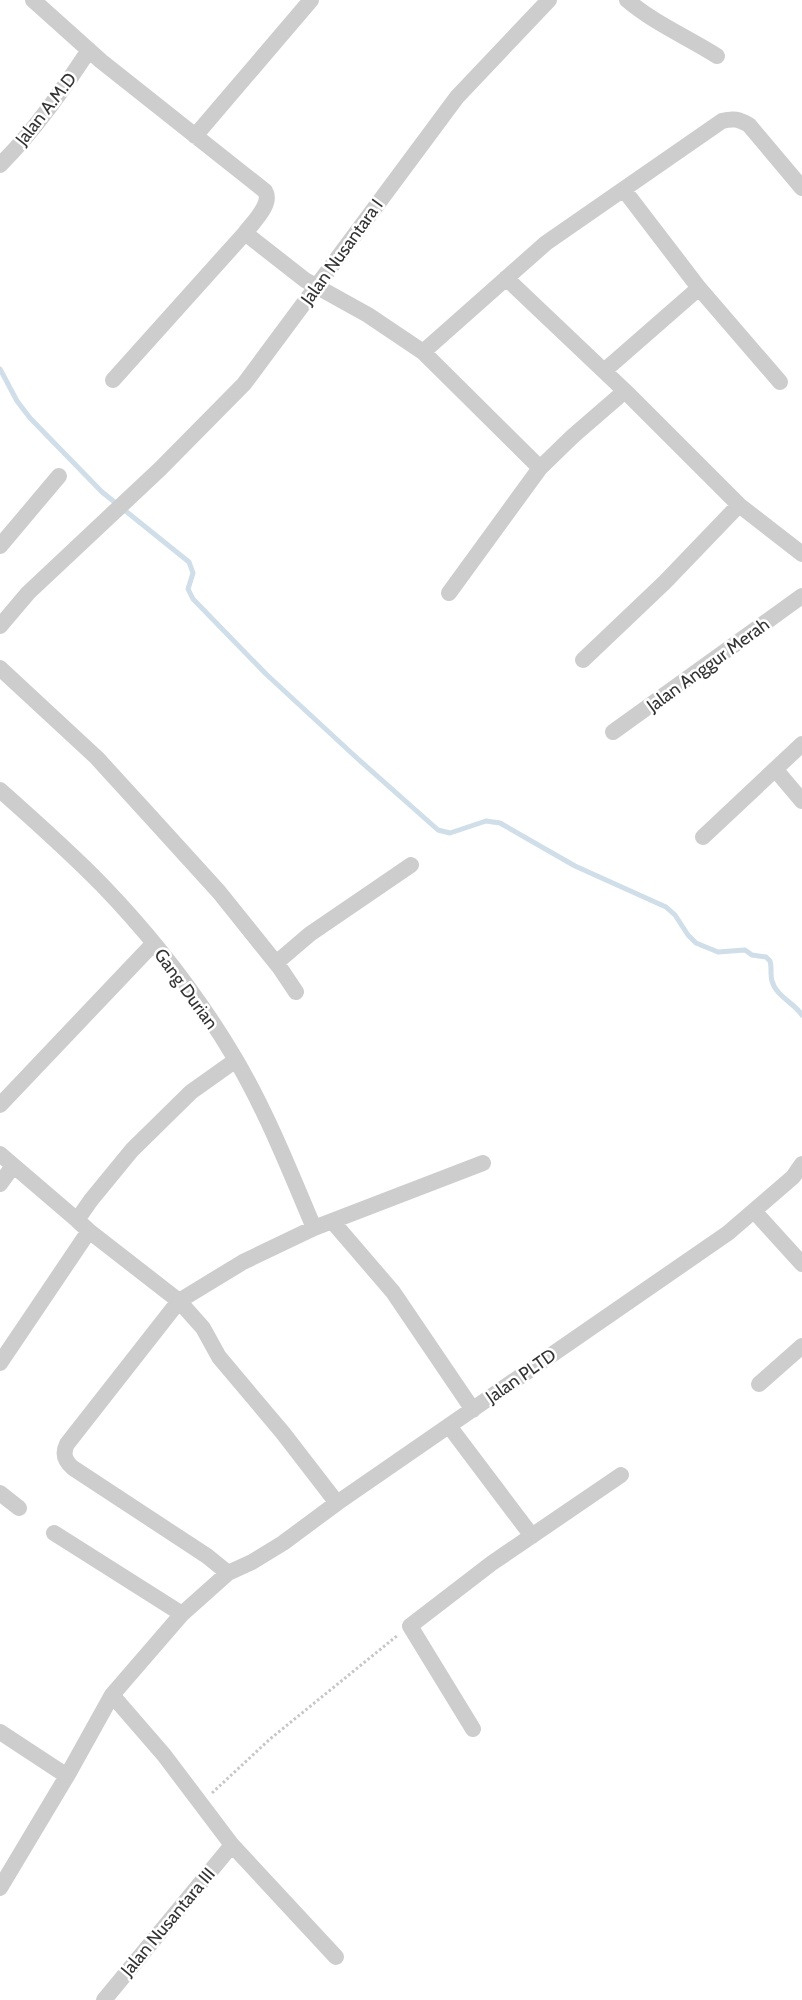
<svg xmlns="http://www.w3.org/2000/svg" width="802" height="2000" font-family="Cabin,sans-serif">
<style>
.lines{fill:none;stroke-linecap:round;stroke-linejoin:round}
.stream{stroke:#cfdee8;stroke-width:5}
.path{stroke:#c7c7c7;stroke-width:3;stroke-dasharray:2.5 2.5;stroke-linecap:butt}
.minor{stroke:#cdcdcd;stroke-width:16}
.labels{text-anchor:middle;stroke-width:5;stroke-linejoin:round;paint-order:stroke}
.street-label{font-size:18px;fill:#333;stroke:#fff}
</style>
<rect width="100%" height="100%" fill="#fff"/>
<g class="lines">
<path class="stream" d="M 0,369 L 17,401 L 30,418 L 102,492 L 189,562 L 193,573 L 188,589 L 193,599 L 266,674 L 358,759 L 438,830 L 450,833 L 486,821 L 500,823 L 575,866 L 666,907 L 675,915 L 688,935 L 696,943 L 718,952 L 745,950 L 752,955 L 766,957 L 770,961 C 772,967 770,975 772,981 C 776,996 794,1003 802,1015"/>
<path class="path" d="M 212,1793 L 270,1739 L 398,1635"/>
<path class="minor" d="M 33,0 L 101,61 L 265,191 C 273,204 253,222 245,233 L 305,280 L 368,315 L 423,352 L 540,468 L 573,436 L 625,391
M 627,0 C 654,23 687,37 717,56
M 195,136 L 311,0
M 0,165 C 35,130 62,91 89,50
M 624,190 L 699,288 L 780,382
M 506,278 L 625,391 L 739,505 L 802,554
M 423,352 L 546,243 L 722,121 C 733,118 739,119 749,125 L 802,188
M 604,371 L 699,288
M 113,380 L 245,233
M 0,546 L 59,476
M 449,593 L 540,468
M 0,626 L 28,593 L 160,469 L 244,384 L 457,97 L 549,0
M 583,660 L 665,582 L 739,505
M 0,668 L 97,758 L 149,815 L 219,892 L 280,968 L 296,992
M 613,732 L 802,596
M 775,769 L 802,801
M 0,790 C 35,821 70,852 103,886 C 152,937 200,999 236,1060 C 267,1113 290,1171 314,1228
M 703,837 L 802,744
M 276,963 L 310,934 L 411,865
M 236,1060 L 191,1092 L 132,1150 L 91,1200 L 77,1220 L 89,1231 L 179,1301 L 203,1328 L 219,1357 L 283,1433 L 337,1503
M 0,1105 L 153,944
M 0,1154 L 77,1220
M 0,1184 L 13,1166
M 754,1211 L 802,1264
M 332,1221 L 393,1292 L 473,1410
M 0,1363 L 89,1231
M 759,1384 L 802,1346
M 449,1426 L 532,1536
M 0,1493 L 19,1508
M 54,1533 L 182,1614
M 228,1573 L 207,1556 L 73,1468 C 65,1461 62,1454 67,1444 L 179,1301 L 243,1262 L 314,1228 L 483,1163
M 112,1695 L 164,1755 L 232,1845 L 336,1957
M 473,1729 L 410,1626 L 492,1563 L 621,1475
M 0,1732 L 67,1776
M 0,1888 L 67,1776 L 112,1695 L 182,1614 L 228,1573 L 252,1562 L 283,1543 L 337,1503 L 728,1233 L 793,1177 L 802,1164
M 104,2000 L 232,1845"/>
</g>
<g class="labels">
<g class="street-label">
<text transform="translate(46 109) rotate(-52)" y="6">Jalan A.M.D</text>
<text transform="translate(342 252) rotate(-54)" y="6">Jalan Nusantara I</text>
<text transform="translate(708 665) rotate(-36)" y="6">Jalan Anggur Merah</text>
<text transform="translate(186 989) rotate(54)" y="6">Gang Durian</text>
<text transform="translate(521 1376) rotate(-35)" y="6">Jalan PLTD</text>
<text transform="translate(168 1922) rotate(-50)" y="6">Jalan Nusantara III</text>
</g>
</g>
</svg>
